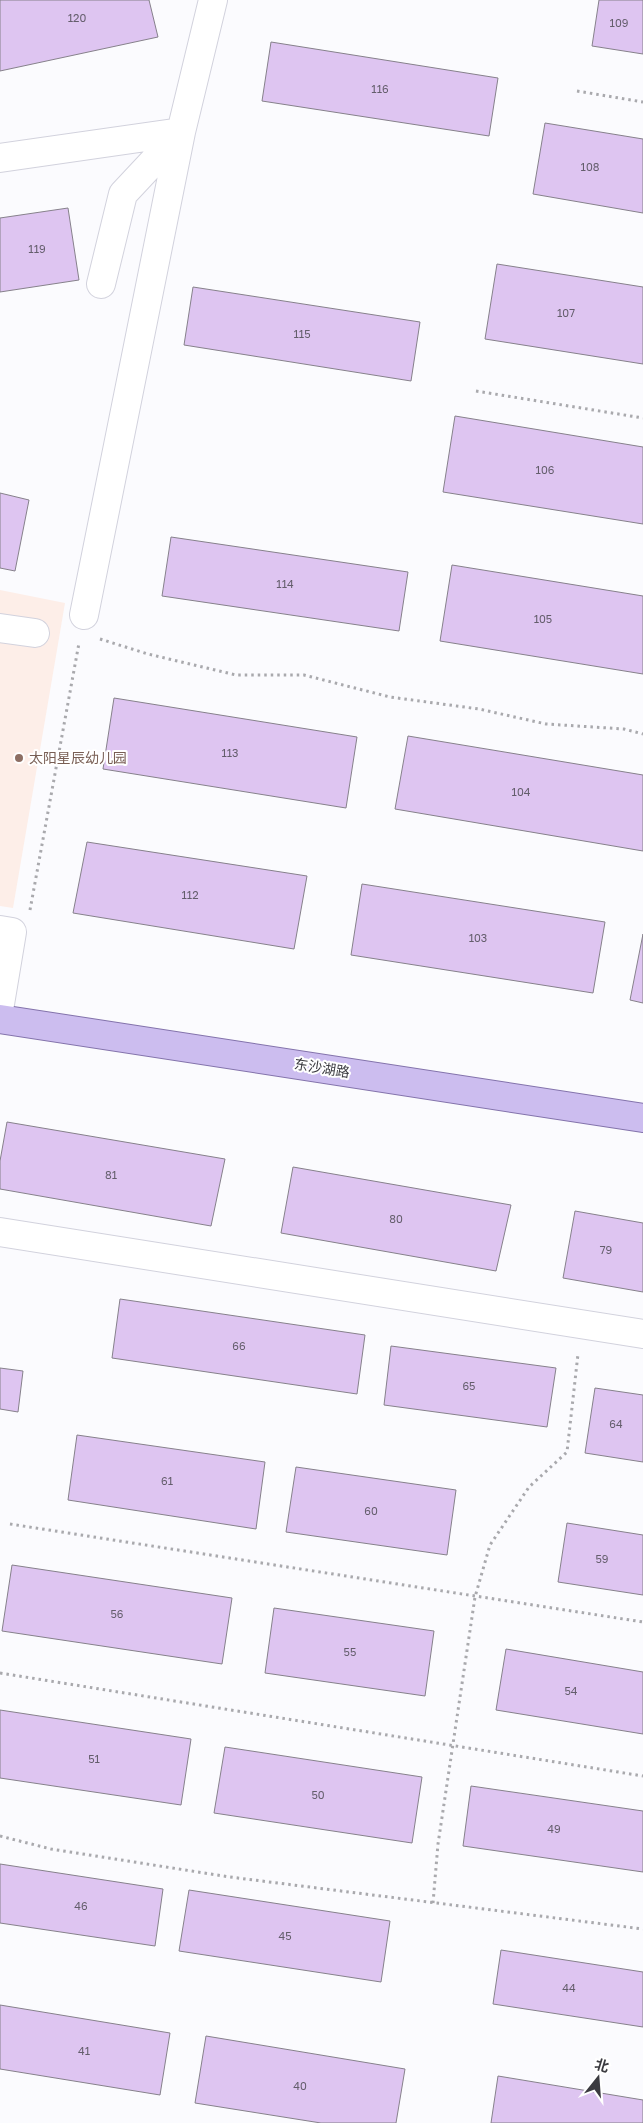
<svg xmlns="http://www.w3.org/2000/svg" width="643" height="2123" font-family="'Golos Text','Noto Sans SC',sans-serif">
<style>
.education{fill:#fdeee8}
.building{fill:#dec5f1;stroke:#86818b}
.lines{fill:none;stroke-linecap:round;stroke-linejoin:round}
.minor-casing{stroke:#d2d2dd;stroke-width:30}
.major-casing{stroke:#8373ab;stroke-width:30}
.path{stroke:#a9a9ad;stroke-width:3;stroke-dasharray:2.5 4;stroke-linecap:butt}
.minor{stroke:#fff;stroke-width:28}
.major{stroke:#ccbdef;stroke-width:28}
.education-dot{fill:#8d6e63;stroke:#fff;stroke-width:2}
.labels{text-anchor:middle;stroke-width:4;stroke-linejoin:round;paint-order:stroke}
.number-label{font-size:11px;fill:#645e6c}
.education-label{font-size:14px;fill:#785e54;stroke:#fff;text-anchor:start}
.street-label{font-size:14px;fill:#3b3b40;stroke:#fff}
</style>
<rect width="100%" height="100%" fill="#fbfbfe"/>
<path class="education" d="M 0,590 L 65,603 L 13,908 L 0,906 Z"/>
<path class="building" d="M 0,0 L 149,0 L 158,37 L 0,71 Z
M 599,0 L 643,0 L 643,54 L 592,46 Z
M 271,42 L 498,78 L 489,136 L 262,101 Z
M 545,123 L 643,139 L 643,213 L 533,194 Z
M 68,208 L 79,280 L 0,292 L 0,218 Z
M 497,264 L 643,287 L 643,364 L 485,339 Z
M 193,287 L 420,322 L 411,381 L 184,345 Z
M 455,416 L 643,447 L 643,524 L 443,492 Z
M 0,493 L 29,500 L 15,571 L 0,568 Z
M 171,537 L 408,572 L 399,631 L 162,596 Z
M 452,565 L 643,596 L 643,674 L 440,641 Z
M 114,698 L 357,737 L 346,808 L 103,769 Z
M 408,736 L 643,775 L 643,851 L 395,809 Z
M 87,842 L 307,876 L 294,949 L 73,913 Z
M 362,884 L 605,922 L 593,993 L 351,955 Z
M 643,934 L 643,1003 L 630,1000 Z
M 7,1122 L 225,1159 L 211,1226 L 0,1189 L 0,1161 Z
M 293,1167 L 511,1205 L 496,1271 L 281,1233 Z
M 575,1211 L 643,1223 L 643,1292 L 563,1278 Z
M 120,1299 L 365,1335 L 357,1394 L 112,1358 Z
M 391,1346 L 556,1368 L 547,1427 L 384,1405 Z
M 0,1368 L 23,1371 L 18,1412 L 0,1409 Z
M 595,1388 L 643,1395 L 643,1462 L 585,1453 Z
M 77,1435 L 265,1462 L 256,1529 L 68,1500 Z
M 296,1467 L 456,1490 L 447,1555 L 286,1532 Z
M 567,1523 L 643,1535 L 643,1595 L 558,1582 Z
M 12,1565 L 232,1598 L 222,1664 L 2,1631 Z
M 274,1608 L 434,1631 L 425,1696 L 265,1673 Z
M 506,1649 L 643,1672 L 643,1734 L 496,1710 Z
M 0,1710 L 191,1739 L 181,1805 L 0,1778 Z
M 225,1747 L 422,1777 L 412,1843 L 214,1813 Z
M 471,1786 L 643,1811 L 643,1872 L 463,1846 Z
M 0,1864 L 163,1889 L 155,1946 L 0,1923 Z
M 189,1890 L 390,1921 L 381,1982 L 179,1951 Z
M 501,1950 L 643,1972 L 643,2027 L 493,2004 Z
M 0,2005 L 170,2033 L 160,2095 L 0,2069 Z
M 206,2036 L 405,2069 L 396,2123 L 321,2123 L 195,2103 Z
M 498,2076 L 643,2100 L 643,2123 L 491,2123 Z"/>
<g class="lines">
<defs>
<path id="minor" d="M 0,158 L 181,132
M 101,284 L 123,194 L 181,132
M 84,615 L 181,132 L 213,0
M 0,628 L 35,633
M 0,930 L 12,932 L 0,1004
M 0,1232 L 643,1334"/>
<path id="major" d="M 0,1019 L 643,1118"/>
</defs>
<use href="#minor" class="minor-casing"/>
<use href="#major" class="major-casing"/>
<path class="path" d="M 577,91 L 643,102
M 476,391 L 643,418
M 100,639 L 148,654 L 236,675 L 304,675 L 390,697 L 479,709 L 546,724 L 624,729 L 643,734
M 30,910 L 79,643
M 10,1524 L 643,1622
M 0,1673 L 643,1776
M 0,1836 L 51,1849 L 230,1877 L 643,1929
M 433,1903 L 438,1844 L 475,1597 L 490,1545 L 529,1487 L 567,1452 L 578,1354"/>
<use href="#minor" class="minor"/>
<use href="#major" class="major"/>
</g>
<circle class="education-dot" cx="19" cy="758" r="5"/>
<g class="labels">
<g class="number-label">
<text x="77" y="22">120</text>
<text x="619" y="27">109</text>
<text x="380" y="93">116</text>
<text x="590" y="171">108</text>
<text x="37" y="253">119</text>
<text x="566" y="317">107</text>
<text x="302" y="338">115</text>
<text x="545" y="474">106</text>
<text x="285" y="588">114</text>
<text x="543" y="623">105</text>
<text x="230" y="757">113</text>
<text x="521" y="796">104</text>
<text x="190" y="899">112</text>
<text x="478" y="942">103</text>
<text x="111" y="1179">81</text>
<text x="396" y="1223">80</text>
<text x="606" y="1254">79</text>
<text x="239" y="1350">66</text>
<text x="469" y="1390">65</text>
<text x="616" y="1428">64</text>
<text x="167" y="1485">61</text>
<text x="371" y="1515">60</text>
<text x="602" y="1563">59</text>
<text x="117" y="1618">56</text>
<text x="350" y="1656">55</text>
<text x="571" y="1695">54</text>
<text x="94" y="1763">51</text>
<text x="318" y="1799">50</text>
<text x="554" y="1833">49</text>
<text x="81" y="1910">46</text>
<text x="285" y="1940">45</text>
<text x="569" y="1992">44</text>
<text x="84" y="2055">41</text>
<text x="300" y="2090">40</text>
</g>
<g class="education-label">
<text x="29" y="763">太阳星辰幼儿园</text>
</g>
<g class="street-label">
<text transform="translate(322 1068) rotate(9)" y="5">东沙湖路</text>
</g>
</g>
<g transform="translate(598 2078) rotate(17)" stroke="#ffffff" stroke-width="4" paint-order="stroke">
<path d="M0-4L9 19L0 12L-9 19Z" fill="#3b3b40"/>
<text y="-8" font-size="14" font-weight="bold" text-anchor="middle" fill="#3b3b40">北</text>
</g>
</svg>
